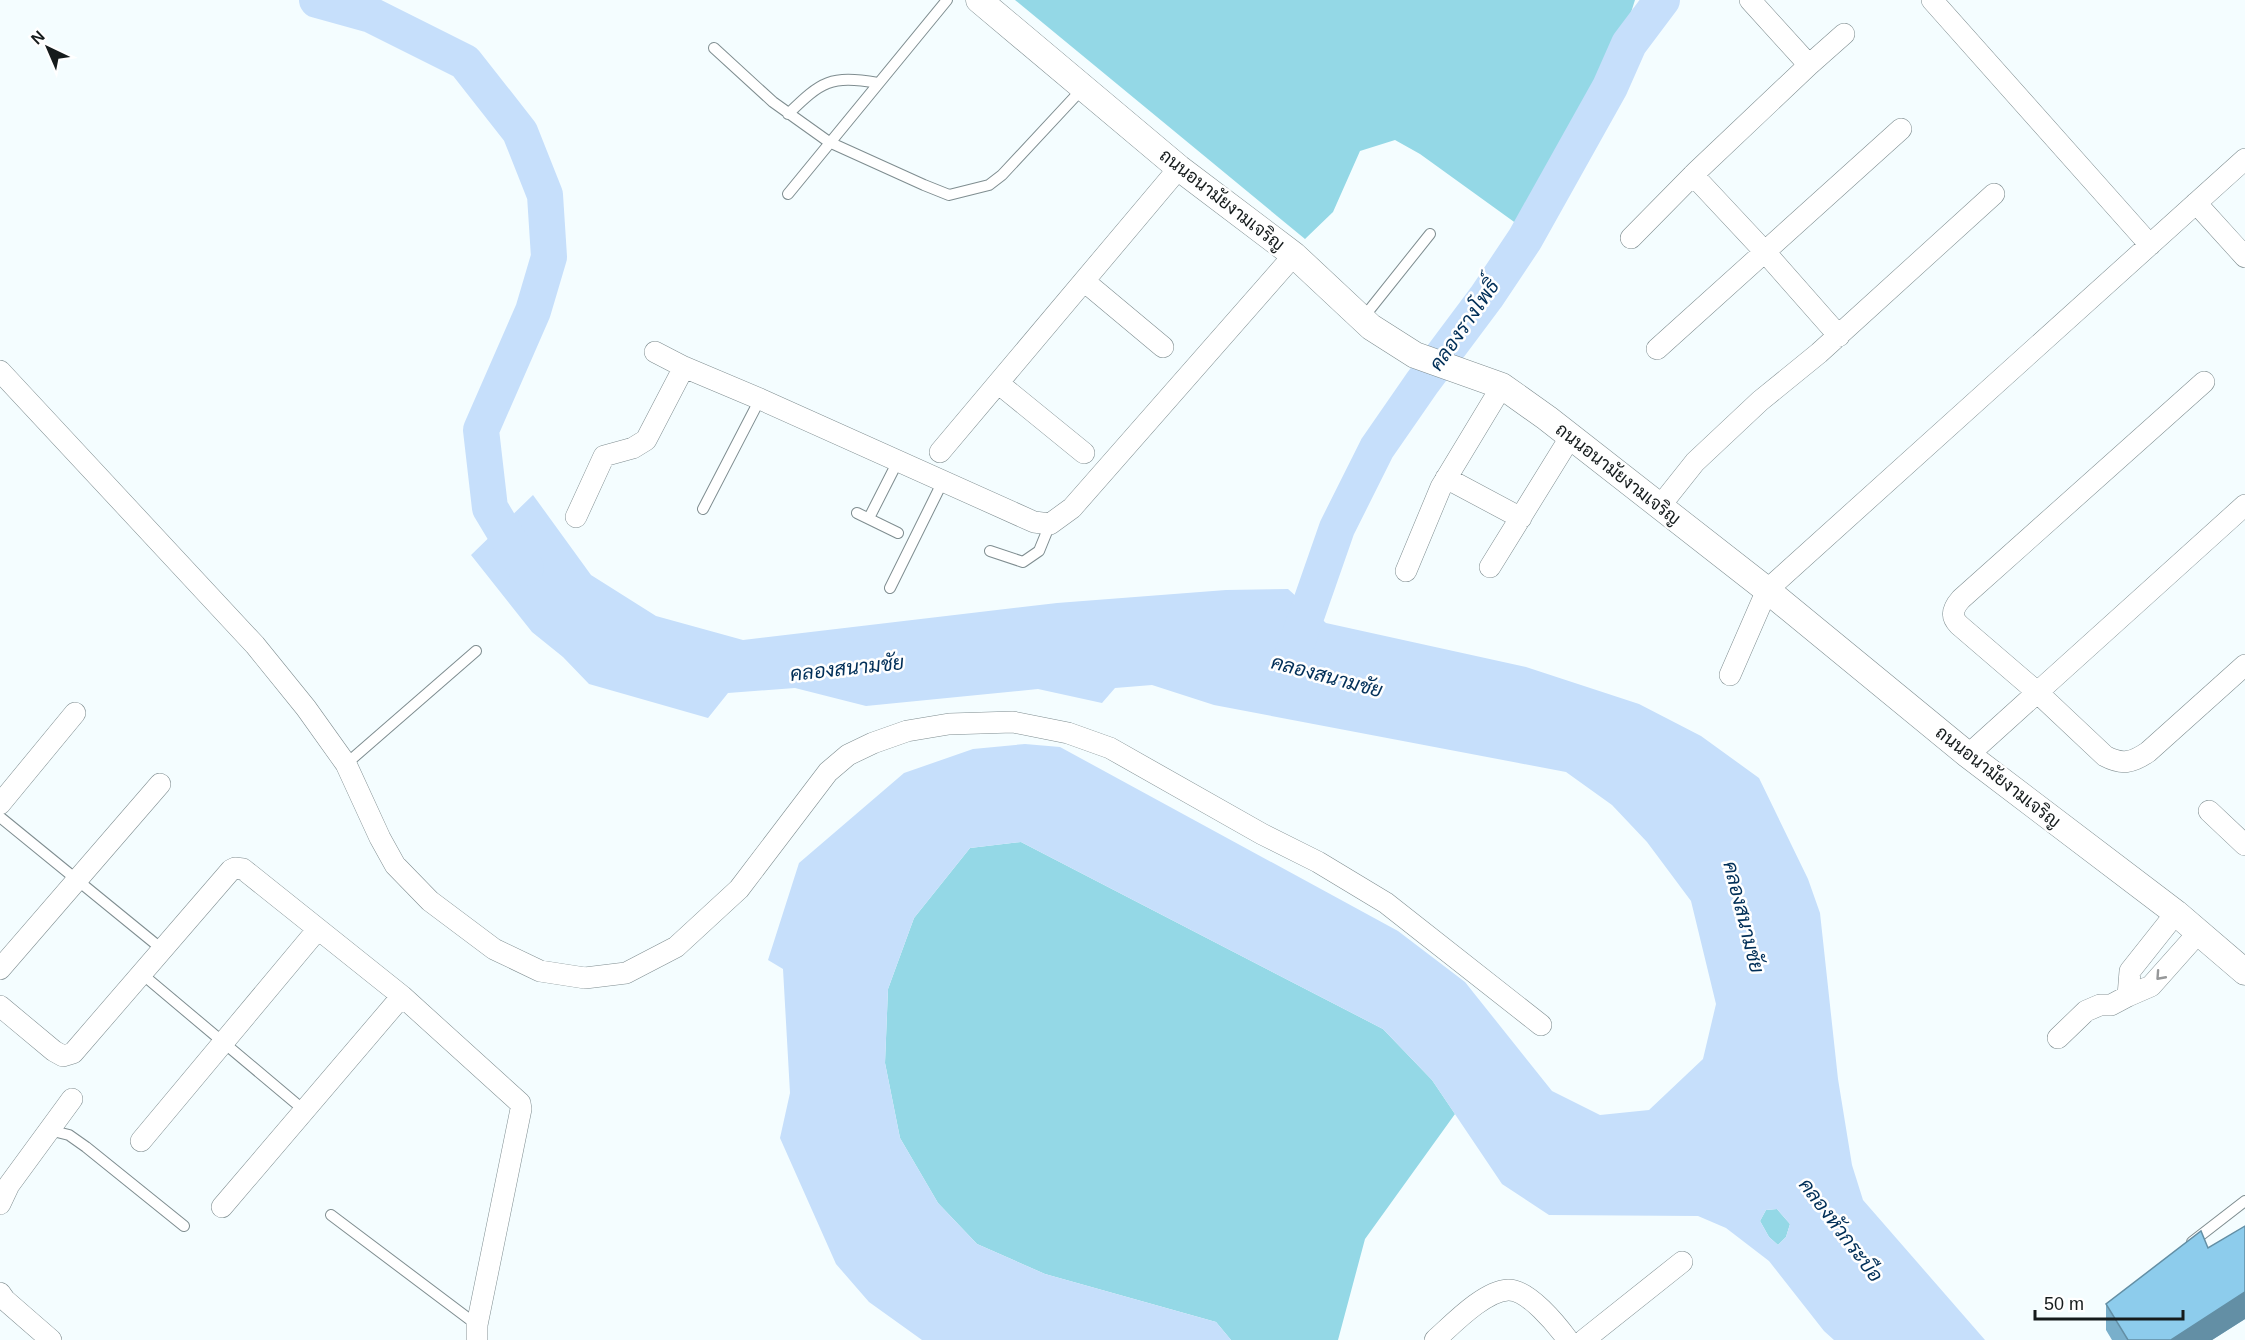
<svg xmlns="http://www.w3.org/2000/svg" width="2245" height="1340" font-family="Helvetica,Sarabun,sans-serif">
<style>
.green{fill:#94d8e6}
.water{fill:#c6dffb;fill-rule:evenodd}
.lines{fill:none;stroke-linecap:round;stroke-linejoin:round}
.river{stroke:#c6dffb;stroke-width:36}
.service-casing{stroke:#7f8d90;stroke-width:12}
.minor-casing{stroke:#7f8d90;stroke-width:22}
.tertiary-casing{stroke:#7f8d90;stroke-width:27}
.service{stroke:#fff;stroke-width:10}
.minor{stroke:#fff;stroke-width:21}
.tertiary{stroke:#fff;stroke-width:26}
.wall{fill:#79afcb}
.shaded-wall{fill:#638fa5}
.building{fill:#8dccec;stroke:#638fa5;stroke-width:1.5}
.oneway{stroke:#969899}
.labels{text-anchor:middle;stroke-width:5;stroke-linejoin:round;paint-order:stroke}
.street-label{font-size:18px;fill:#151b1c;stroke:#fff}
.water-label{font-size:20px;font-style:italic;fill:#012f58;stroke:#fff}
</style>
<rect width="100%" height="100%" fill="#f4fdff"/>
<path class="green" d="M 1015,0 L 1635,0 L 1618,53 L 1534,206 L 1517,224 L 1420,154 L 1395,140 L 1360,151 L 1333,212 L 1305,239 Z
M 1021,842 L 1383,1029 L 1432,1080 L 1455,1114 L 1365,1239 L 1338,1340 L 1231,1340 L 1216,1322 L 1045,1274 L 977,1244 L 938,1203 L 900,1138 L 885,1063 L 888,989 L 914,918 L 970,848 Z
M 1777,1209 L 1790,1224 L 1786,1237 L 1778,1245 L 1769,1237 L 1760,1221 L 1766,1210 Z"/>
<path class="water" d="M 533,495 L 591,575 L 656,616 L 743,640 L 1057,603 L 1226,590 L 1288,589 L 1326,623 L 1526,667 L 1639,704 L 1701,736 L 1759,778 L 1808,879 L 1820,913 L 1838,1079 L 1852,1165 L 1863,1200 L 1985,1340 L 1834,1340 L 1824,1331 L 1769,1261 L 1726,1228 L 1698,1216 L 1549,1215 L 1502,1184 L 1432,1080 L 1383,1029 L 1021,842 L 970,848 L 914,918 L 888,989 L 885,1063 L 900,1138 L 938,1203 L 977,1244 L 1045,1274 L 1216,1322 L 1231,1340 L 922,1340 L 869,1302 L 836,1264 L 780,1138 L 790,1093 L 783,969 L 768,960 L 799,863 L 904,773 L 973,749 L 1025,744 L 1060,747 L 1398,931 L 1465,982 L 1552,1091 L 1600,1115 L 1649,1110 L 1703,1059 L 1716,1004 L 1691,901 L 1647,842 L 1612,805 L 1566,772 L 1214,705 L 1152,685 L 1115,688 L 1102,703 L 1038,689 L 866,706 L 795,688 L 728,693 L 708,718 L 589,684 L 563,657 L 532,632 L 471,555 ZM 1777,1209 L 1790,1224 L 1786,1237 L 1778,1245 L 1769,1237 L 1760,1221 L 1766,1210 Z"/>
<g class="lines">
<path class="river" d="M 317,0 L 371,15 L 465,62 L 520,132 L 545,195 L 549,257 L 533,311 L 481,430 L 490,508 L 526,568
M 1293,654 L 1337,528 L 1377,448 L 1422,383 L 1487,296 L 1525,239 L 1610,87 L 1629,44 L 1662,0"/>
<defs>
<path id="service" d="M 714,48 L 773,102 L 829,142 L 924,185 L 949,195 L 989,185 L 1002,175 L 1083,88
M 788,114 C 822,81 830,75 878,83
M 788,194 L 947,0
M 1363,318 L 1430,234
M 703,509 L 760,399
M 857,513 L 898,533
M 869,518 L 898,461
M 990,551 L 1023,562 L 1039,551 L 1050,524
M 890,588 L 943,481
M 346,764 L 476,651
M 0,817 L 163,950
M 142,974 L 305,1111
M 49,1130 L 69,1135 L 86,1147 L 184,1226
M 331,1215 L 477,1325
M 2192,1242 L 2245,1201"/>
<path id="minor" d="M 1932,0 L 2150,245
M 1809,65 L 1844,34
M 1693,175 L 1765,252 L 1839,336
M 2196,203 L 2245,257
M 1631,238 L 1696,172 L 1809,65 L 1750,0
M 1084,281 L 1163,347
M 1657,349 L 1901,129
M 655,352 L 684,367 L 760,399 L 1034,522 L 1050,524 L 1072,508 L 1294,255
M 0,371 L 255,645 L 306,708 L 346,764 L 380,838 L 395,865 L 430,901 L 494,949 L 540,971 L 585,978 L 626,973 L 676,947 L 739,889 L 828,772 L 848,755 L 873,743 L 907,731 L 949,724 L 1013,722 L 1068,733 L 1110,748 L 1262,834 L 1318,862 L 1386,903 L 1541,1025
M 2204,382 L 1961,599 C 1953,608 1950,616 1959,625 L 2037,692 L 2105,756 C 2122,765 2132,763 2148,752 L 2245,665
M 998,383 L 1084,453
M 940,452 L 1179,168
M 1446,478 L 1521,518
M 1660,506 L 1695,462 L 1760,401 L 1819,353 L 1994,194
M 576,517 L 604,456 L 633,448 L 646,440 L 684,367
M 1490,567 L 1571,436
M 1406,571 L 1441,487 L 1502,386
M 1730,675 L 1767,590 L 2245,159
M 1968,755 L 2245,505
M 0,804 L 75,713
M 2209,811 L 2245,845
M 2176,913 L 2130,971 L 2128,996 L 2151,986 L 2199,932
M 0,969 L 160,784
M 0,1006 L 54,1051 L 63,1056 L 73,1053 L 231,870 L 235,868 L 243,869 L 402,996 L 520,1103 L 521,1109 L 477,1325 L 477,1340
M 2058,1038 L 2086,1011 L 2100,1005 L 2111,1005 L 2128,996
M 141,1141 L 318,929
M 0,1204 L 9,1185 L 72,1099
M 222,1207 L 402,996
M 0,1293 L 5,1300 L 51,1340
M 1435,1340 C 1452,1325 1484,1291 1508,1290 C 1528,1289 1557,1325 1568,1340
M 1584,1340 L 1682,1262"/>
<path id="tertiary" d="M 979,0 L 1179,168 L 1294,255 L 1371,327 L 1415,355 L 1502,386 L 1547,418 L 1767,590 L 1968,755 L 2176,913 L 2245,972"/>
</defs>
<use href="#service" class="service-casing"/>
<use href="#minor" class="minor-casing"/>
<use href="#tertiary" class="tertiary-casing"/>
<use href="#service" class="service"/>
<use href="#minor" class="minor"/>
<use href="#tertiary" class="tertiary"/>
</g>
<path class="wall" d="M 2245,1226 L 2245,1319 L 2212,1340 L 2112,1340 L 2106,1330 L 2106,1304 L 2208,1248 Z"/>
<path class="shaded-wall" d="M 2245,1292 L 2245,1319 L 2212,1340 L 2171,1340 Z"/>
<path class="building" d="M 2245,1226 L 2245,1292 L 2171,1340 L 2128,1340 L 2106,1304 L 2201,1231 L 2208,1248 Z"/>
<defs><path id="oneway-chevron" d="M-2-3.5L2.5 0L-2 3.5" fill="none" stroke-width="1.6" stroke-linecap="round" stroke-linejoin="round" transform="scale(1.5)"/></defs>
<use class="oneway" href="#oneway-chevron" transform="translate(2160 976) rotate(132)"/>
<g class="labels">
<g class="street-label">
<text transform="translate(1222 200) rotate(38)" y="6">ถนนอนามัยงามเจริญ</text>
<text transform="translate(1618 474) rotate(38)" y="6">ถนนอนามัยงามเจริญ</text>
<text transform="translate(1998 777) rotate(38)" y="6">ถนนอนามัยงามเจริญ</text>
</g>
<g class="water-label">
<text transform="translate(1464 325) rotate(-55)" y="7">คลองรางโพธิ์</text>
<text transform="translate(847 668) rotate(-6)" y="7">คลองสนามชัย</text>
<text transform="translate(1327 676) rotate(15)" y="7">คลองสนามชัย</text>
<text transform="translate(1744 917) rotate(76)" y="7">คลองสนามชัย</text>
<text transform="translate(1841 1230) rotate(53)" y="7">คลองหัวกระบือ</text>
</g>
</g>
<g transform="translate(48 48) rotate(316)" stroke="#ffffff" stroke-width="4.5" paint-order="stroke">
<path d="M0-4.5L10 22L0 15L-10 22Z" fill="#151b1c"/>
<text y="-9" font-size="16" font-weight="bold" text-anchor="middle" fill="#151b1c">N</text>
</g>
<path d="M2035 1310v9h148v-9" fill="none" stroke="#151b1c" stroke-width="3"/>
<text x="2044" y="1310" font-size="18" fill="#151b1c" stroke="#ffffff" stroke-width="4.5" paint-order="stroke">50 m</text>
</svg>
